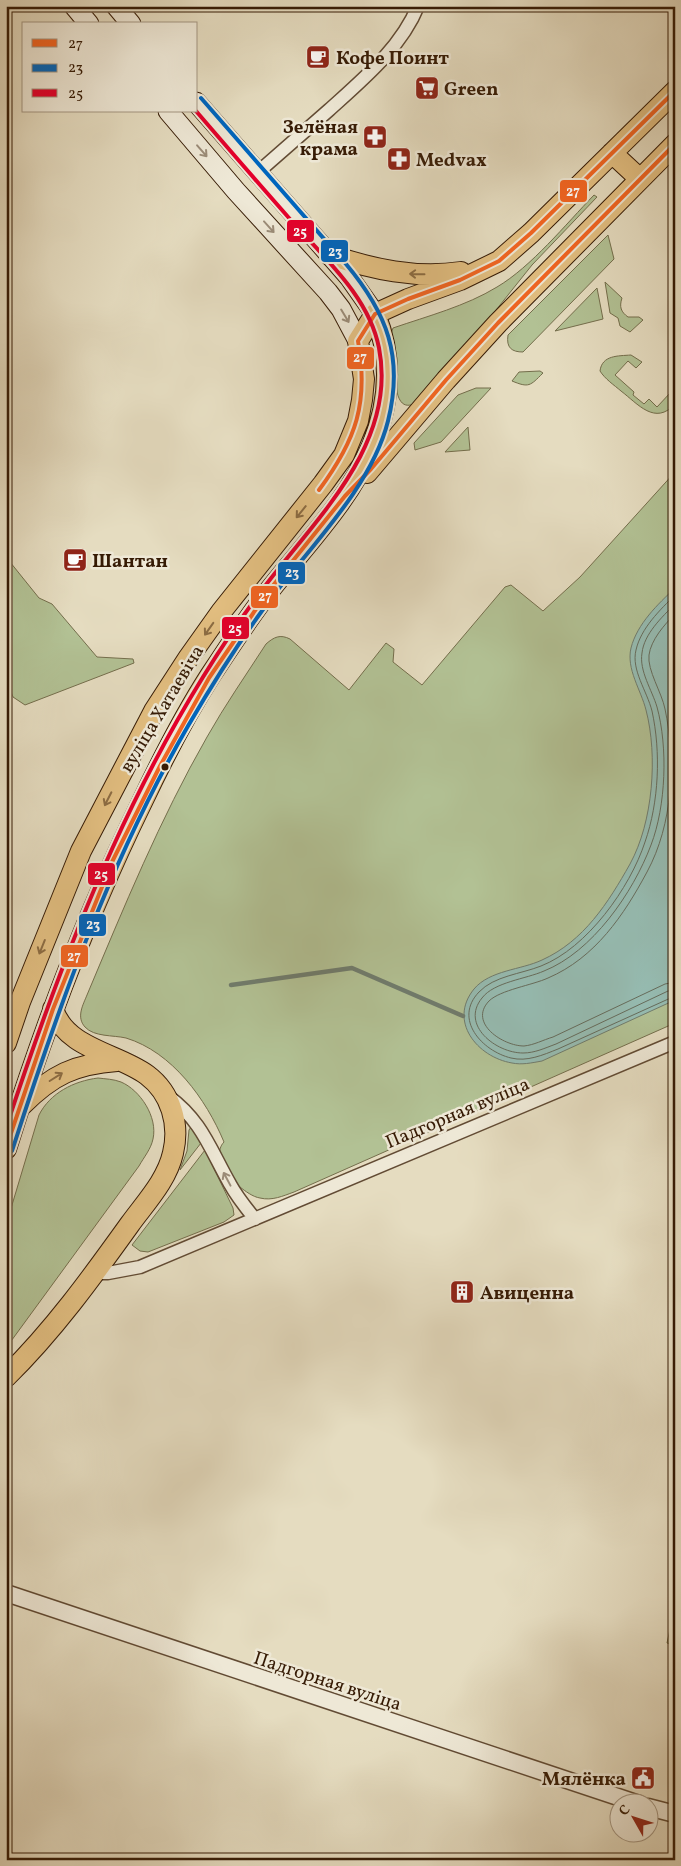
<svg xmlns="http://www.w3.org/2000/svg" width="681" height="1866" font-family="Vollkorn,serif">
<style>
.green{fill:#b2c194;stroke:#746e4c}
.water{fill:#96bcb2;stroke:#707c6d}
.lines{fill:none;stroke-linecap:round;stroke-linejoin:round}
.shore{stroke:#666c5c;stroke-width:1}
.stream{stroke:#707c6d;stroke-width:4.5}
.minor-casing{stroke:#624b34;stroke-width:15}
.tertiary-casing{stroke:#624b34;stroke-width:19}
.secondary-casing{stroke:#361b05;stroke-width:21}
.primary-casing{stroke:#361b05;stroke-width:22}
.minor{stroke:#eee8d6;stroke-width:12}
.tertiary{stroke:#eee8d6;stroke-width:16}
.secondary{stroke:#eee8d6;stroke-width:19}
.primary{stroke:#e2be80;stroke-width:20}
.bus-1-casing{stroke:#eee8d6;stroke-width:8}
.bus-2-casing{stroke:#eee8d6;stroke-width:8}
.bus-3-casing{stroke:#eee8d6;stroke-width:8}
.bus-1{stroke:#f26522;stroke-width:4}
.bus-2{stroke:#0065bd;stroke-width:4}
.bus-3{stroke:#e4002b;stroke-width:4}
.oneway{stroke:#9b8c78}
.oneway2{stroke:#8c6c42}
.bus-dot{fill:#361b05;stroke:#eee8d6;stroke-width:2}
.labels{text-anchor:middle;stroke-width:5;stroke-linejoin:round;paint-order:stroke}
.poi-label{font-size:19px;font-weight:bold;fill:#361b05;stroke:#eee8d6;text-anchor:start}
.street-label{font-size:19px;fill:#361b05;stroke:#eee8d6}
.line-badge{stroke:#eee8d6;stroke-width:2}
.badge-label{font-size:14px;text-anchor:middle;font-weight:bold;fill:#fff}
</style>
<rect width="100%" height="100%" fill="#e5dcc0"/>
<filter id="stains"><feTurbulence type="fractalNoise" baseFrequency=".004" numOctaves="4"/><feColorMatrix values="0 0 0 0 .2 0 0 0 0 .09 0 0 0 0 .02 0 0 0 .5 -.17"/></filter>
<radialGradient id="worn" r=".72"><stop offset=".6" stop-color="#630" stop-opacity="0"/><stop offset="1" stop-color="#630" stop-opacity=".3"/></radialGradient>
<path class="green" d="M 594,195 L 597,197 L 532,265 L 428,395 C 416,404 402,414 397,392 L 390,336 L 393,328 C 428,316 466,306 497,287 C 531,267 566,224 594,195 Z
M 608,235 L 614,259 L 523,352 C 512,352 506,348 508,335 Z
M 605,282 L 622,298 C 619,307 621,312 628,317 L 639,317 L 643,320 L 630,332 L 620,326 L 618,318 L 610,313 Z
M 597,288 L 603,319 L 555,331 Z
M 631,355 L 642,362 L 636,368 L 628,361 L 615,375 L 634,392 L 633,395 L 644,404 L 649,399 L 657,407 L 671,392 L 675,395 L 675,404 C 655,426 638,404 621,391 C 614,385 605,379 600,371 C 602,355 618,356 631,355 Z
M 540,371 L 543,373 C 530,386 529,388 512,381 L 519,372 Z
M 476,388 L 491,388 L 441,442 L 415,450 L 414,443 L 458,395 Z
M 468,427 L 470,450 L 445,452 Z
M 675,472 L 675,1023 L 294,1192 C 283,1196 272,1201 260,1198 C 253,1197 245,1191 240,1187 C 235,1182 218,1155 220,1149 C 221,1146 222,1144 224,1142 C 206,1099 172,1052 126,1038 C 113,1035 94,1037 85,1027 C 76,1017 83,1005 87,995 C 124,907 160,819 207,737 C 225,705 246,675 266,644 C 274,637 280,634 290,639 L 349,690 L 386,643 L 394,649 L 393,662 L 422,685 L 505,587 L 511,585 L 543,611 L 580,577 Z
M 6,557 L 39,598 L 52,604 L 97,657 L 133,659 L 134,663 L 25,705 L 13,697 L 6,679 Z
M 98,1078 C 106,1079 113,1079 121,1082 C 140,1090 158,1117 153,1139 C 151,1149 144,1157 139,1166 L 6,1348 L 6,1225 L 39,1115 C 50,1093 74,1081 98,1078 Z
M 191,1127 L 201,1143 L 180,1170 L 187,1151 L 189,1130 Z
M 205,1150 L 233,1208 L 234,1215 L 224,1222 L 148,1252 L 140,1251 L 132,1245 Z
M 675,1606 L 675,1645 L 667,1643 Z"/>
<path class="water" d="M 675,588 L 675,1000 L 542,1061 C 531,1063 522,1065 512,1063 C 477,1057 448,1021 474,989 C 490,970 521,970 542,960 C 584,941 608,903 630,864 C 653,822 658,756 646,710 C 641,690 626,669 631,648 C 637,624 658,604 675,588 Z"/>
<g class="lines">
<path class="shore" d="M 675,595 C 660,610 641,628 636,650 C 631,670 647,691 652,711 C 661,752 659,802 645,842 C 630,888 587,948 541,966 C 521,974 494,976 479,992 C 453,1019 482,1051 511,1058 C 527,1062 543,1055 558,1049 L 675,996
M 675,604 C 662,617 644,634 642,653 C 639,671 652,690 657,707 C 668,747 666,806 651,845 C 633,893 592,952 544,971 C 526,979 494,982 482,998 C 460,1025 496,1053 523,1053 C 535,1053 545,1048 556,1044 L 668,991 L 675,990
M 675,614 C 664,625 651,640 649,655 C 647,670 662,693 665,709 C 676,761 673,824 647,872 C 624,915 595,958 548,978 C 533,985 500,990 489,1001 C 468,1023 503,1046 524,1046 C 534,1045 543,1040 553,1037 L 665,984 L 675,982"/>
<path class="stream" d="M 231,985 L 352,968 L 463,1016"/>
<defs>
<path id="minor" d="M 257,173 C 281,152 305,131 329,110 C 362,80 401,48 418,6
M 168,1096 C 202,1121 210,1149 230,1184 C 237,1197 246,1208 255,1219
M 95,1273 L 108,1273 L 140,1267 L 675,1042"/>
<path id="tertiary" d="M 6,1593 L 639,1804
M 648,1807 L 675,1814"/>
<path id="secondary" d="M 74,6 L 89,24
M 116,6 L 131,24
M 196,102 L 349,277 L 375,314
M 168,111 L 236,191 L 328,292 L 341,309 L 358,341"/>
<path id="primary" d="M 612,153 L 640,179
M 330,255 C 372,269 416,279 461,272
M 375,314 L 408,299 L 460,280 L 499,261 L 531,233 L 675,91
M 367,473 L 446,380 L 498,323 L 675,144
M 6,1043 L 20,1002 L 81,851 L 154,711 L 189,657 L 221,612 L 323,484 L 344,455 L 358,421 L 362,400 L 364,379 L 358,341 L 375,314
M 22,1105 C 52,1075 75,1064 117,1061
M 6,1149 C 43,1030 88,912 143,800 C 163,758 185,715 210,676 C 229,647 248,618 269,591 C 305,545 349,501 372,446 C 390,402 393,358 375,314
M 6,1377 C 53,1331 92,1277 130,1224 C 146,1202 167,1180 173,1153 C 180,1124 171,1093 147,1075 C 117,1053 66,1049 53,1009"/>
</defs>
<use href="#minor" class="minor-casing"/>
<use href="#tertiary" class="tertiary-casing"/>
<use href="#secondary" class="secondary-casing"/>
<use href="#primary" class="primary-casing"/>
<use href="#minor" class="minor"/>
<use href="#tertiary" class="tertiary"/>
<use href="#secondary" class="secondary"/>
<use href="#primary" class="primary"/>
<defs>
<path id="bus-1" d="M 319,490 C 356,440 369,403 358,341 L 375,314 L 408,299 L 460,280 L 499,261 L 531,233 L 675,91
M 6,1148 L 53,1009 L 112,862 L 160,766 L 209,678 L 267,593 L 345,496 L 371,469 L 446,380 L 498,323 L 675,144"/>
<path id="bus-2" d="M 12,1151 C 59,1005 111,859 188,726 C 214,681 242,637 273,596 C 313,544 372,485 388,421 C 404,357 387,313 346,264 L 201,98"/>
<path id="bus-3" d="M 6,1128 C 68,939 142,751 262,590 C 314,520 398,445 379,348 C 369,296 323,257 289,218 C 258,183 227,147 196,111"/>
</defs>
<use href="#bus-1" class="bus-1-casing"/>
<use href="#bus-2" class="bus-2-casing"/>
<use href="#bus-3" class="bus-3-casing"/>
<use href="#bus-1" class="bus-1"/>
<use href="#bus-2" class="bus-2"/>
<use href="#bus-3" class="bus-3"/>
</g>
<defs><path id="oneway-shaft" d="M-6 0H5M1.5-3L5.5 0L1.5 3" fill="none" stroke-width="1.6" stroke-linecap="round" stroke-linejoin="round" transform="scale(1.25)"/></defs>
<g class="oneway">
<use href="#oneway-shaft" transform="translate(202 151) rotate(49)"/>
<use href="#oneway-shaft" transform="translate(269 227) rotate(48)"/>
<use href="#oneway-shaft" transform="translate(345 316) rotate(59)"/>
<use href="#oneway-shaft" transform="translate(227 1179) rotate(-118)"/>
</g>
<g class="oneway2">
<use href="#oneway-shaft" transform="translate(417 274) rotate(-179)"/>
<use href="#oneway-shaft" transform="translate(301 512) rotate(129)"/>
<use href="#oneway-shaft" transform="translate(209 629) rotate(125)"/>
<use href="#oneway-shaft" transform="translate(108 799) rotate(117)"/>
<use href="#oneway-shaft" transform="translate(42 947) rotate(112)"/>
<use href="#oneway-shaft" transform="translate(56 1077) rotate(-32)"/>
</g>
<defs>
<symbol id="cafe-square" viewBox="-11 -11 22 22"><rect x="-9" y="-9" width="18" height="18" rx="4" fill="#8f2418" stroke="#eee8d6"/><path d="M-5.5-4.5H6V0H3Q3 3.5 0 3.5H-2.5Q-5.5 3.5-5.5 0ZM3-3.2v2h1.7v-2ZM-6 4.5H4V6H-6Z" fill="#fff"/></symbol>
<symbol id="supermarket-square" viewBox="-11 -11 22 22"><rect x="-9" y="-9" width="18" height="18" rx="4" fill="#8f2418" stroke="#eee8d6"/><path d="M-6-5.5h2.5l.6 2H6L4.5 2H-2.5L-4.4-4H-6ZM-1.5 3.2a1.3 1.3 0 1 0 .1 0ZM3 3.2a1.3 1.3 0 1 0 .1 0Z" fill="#fff"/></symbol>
<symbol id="pharmacy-square" viewBox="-11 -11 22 22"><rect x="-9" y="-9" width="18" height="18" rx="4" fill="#8f2418" stroke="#eee8d6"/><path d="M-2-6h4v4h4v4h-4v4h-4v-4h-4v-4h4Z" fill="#fff"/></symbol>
<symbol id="building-square" viewBox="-11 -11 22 22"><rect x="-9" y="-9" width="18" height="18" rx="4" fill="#8f2418" stroke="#eee8d6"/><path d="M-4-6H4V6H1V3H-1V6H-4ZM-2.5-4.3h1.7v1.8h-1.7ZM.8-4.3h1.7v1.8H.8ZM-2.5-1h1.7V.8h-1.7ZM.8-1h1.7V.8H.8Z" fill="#fff"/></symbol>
<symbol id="civic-square" viewBox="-11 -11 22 22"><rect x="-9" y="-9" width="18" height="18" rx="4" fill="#8f2418" stroke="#eee8d6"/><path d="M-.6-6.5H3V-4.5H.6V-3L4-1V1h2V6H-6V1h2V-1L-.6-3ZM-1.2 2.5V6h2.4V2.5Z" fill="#fff"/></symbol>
</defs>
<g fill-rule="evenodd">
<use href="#cafe-square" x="304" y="43" width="28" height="28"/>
<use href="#supermarket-square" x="413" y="74" width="28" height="28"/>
<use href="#pharmacy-square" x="361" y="123" width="28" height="28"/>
<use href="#pharmacy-square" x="385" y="145" width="28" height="28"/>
<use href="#cafe-square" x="61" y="546" width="28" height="28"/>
<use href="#building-square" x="448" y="1278" width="28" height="28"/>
<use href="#civic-square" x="629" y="1764" width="28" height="28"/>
</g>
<circle class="bus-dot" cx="165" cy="767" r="4.5"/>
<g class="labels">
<g class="poi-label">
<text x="336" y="64">Кофе Поинт</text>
<text x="444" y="95">Green</text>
<text x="358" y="133" text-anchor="end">Зелёная<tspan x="358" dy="22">крама</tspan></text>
<text x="416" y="166">Medvax</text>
<text x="92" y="567">Шантан</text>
<text x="480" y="1299">Авиценна</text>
<text x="626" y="1785" text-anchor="end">Мялёнка</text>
</g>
<g class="street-label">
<text transform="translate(161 708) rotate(-59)" y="7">вуліца Хатаевіча</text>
<text transform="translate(457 1112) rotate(-23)" y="7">Падгорная вуліца</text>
<text transform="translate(328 1680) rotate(18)" y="7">Падгорная вуліца</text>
</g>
</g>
<g class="line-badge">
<rect x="559" y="179" width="29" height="24" rx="5" fill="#f26522"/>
<rect x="286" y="219" width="29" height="24" rx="5" fill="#e4002b"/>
<rect x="320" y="239" width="29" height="24" rx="5" fill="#0065bd"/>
<rect x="346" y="346" width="29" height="24" rx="5" fill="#f26522"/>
<rect x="277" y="561" width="29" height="24" rx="5" fill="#0065bd"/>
<rect x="250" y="585" width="29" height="24" rx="5" fill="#f26522"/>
<rect x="221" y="616" width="29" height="24" rx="5" fill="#e4002b"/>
<rect x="87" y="862" width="29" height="24" rx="5" fill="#e4002b"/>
<rect x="78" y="913" width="29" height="24" rx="5" fill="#0065bd"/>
<rect x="60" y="944" width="29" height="24" rx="5" fill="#f26522"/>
</g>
<g class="badge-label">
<text x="573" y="196">27</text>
<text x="300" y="236">25</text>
<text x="335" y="256">23</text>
<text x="360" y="362">27</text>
<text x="292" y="577">23</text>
<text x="265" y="601">27</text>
<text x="235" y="633">25</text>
<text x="101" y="879">25</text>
<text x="93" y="929">23</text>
<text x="74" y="961">27</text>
</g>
<rect width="681" height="1866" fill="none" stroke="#e5dcc0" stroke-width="25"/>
<rect x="8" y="8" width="666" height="1851" fill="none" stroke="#361b05" stroke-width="2.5"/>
<rect x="12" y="12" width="656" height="1841" fill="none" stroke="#361b05"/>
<rect x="22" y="22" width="175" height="90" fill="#eee8d6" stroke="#a49682"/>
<rect x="32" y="39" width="25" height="8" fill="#f26522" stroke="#a49682"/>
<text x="68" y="48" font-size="15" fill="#361b05">27</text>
<rect x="32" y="64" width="25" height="8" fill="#0065bd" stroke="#a49682"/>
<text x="68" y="72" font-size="15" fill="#361b05">23</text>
<rect x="32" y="89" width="25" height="8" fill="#e4002b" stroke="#a49682"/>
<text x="68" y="98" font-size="15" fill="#361b05">25</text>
<g transform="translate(634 1818) rotate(309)"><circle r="24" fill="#eee8d6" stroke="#a49682"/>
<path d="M0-4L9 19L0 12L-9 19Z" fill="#8f2418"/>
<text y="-8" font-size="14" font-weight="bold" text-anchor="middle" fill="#361b05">С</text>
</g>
<rect width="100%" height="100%" filter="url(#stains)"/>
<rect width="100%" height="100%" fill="url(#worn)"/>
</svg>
